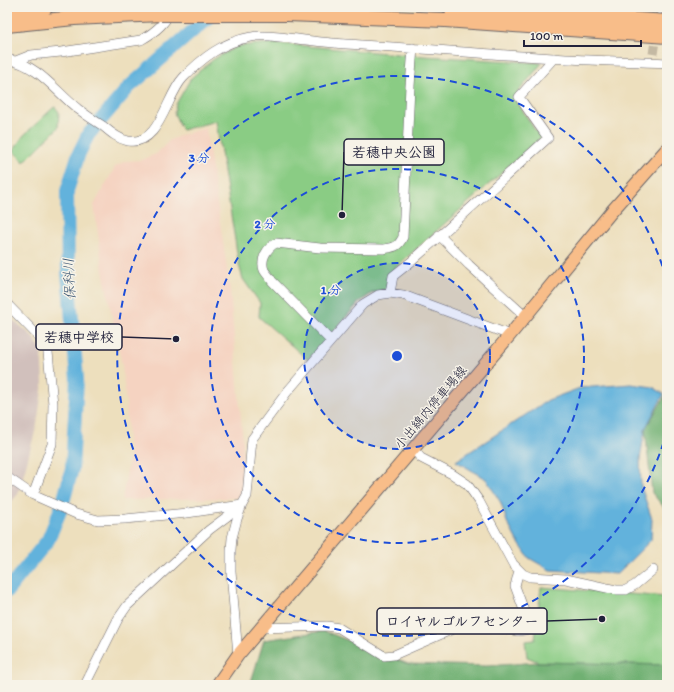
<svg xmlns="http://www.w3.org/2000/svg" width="674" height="692" font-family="Itim,'Klee One',sans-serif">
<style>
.built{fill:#f5d3c1}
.industrial{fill:#d1c0bc}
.green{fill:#8acc84;stroke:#567760}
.forest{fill:#6fb072;stroke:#486956}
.water{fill:#62b2dc;stroke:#426a8c}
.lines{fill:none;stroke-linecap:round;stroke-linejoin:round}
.river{stroke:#62b2dc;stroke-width:14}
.minor-tunnel{stroke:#c4b9a3;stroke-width:9;stroke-dasharray:9 4.5;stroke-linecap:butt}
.minor-casing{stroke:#696468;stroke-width:10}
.major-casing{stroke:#696468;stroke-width:14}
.highway-casing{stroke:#696468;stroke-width:16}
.minor{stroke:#fff;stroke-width:9}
.major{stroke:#f8bd89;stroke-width:12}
.highway{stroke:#f8bd89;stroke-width:14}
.highway-bridge-casing{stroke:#696468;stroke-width:16;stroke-linecap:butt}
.highway-bridge{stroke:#f8bd89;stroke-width:14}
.ring{fill:none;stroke:#1d4ed8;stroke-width:2;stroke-dasharray:7 5}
.labels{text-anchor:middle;stroke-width:3;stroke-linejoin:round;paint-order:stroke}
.street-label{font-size:13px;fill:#22223b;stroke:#f7f3e8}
.water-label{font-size:14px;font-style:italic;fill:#385473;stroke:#f7f3e8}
.centre{fill:#1d4ed8;stroke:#f7f3e8;stroke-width:2}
.ring-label{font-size:12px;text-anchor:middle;font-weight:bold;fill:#1d4ed8;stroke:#f7f3e8;stroke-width:3;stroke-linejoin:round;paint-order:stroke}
.leader{fill:none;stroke:#22223b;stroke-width:1.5}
.callout-dot{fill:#22223b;stroke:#f7f3e8;stroke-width:1.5}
.callout{fill:#f7f3e8;stroke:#22223b;stroke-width:1.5}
.callout-label{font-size:14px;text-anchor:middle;font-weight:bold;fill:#22223b}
</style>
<rect width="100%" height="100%" fill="#f7f3e8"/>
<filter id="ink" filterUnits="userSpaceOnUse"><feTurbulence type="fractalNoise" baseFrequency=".025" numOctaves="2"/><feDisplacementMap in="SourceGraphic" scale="8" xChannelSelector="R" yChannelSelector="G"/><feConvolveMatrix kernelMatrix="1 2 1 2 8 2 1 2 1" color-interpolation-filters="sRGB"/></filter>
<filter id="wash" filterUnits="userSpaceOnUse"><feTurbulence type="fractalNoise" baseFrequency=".012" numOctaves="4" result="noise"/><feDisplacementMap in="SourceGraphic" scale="16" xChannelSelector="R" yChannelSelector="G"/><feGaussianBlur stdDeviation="0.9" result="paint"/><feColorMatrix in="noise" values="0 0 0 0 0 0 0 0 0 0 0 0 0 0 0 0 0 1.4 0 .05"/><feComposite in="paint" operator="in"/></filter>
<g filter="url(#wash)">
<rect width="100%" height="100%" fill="#eddfbd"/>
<path class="built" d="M 206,128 L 230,289 L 243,443 L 242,498 L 122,500 L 129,459 L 126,402 L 122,365 L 103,271 L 94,205 L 115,167 L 125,161 L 141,160 L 156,154 L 170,140 L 184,134 Z"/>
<path class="industrial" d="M 7,315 L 30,334 L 41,349 L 43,383 L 37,424 L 25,469 L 18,494 L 7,507 Z"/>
<path class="green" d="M 272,43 L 408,55 L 542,63 L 514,97 L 535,130 L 542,137 L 396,267 L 387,277 L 387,289 L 372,293 L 359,302 L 308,360 L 259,317 L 260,303 L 243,279 L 239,265 L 216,121 L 182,130 L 174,113 L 176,104 L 191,78 L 214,59 L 238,46 Z
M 55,107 L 59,112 L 58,128 L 24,162 L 13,151 L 23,136 L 53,108 Z
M 541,587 L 667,597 L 667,665 L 539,662 L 527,657 L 525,641 L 535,640 Z"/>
<path class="forest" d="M 667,393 L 667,511 L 652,493 L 645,429 Z
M 324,631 L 408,664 L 487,666 L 539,662 L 667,665 L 667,685 L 250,685 L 264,640 Z"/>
<path class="water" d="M 631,384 L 653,387 L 664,394 L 645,429 L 640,459 L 641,487 L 652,519 L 651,540 L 617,574 L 550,570 L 529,558 L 516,539 L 507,522 L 501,503 L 486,479 L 456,461 L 548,400 L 580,388 Z"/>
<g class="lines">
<path class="river" d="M 7,591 L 48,540 L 62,506 L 72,469 L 77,379 L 68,273 L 67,191 L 79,153 L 88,135 L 129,87 L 220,7"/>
</g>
</g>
<g filter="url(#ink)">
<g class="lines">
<path class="minor-tunnel" d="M 653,54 L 660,9"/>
<defs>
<path id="minor" d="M 660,7 L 660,9
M 7,59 C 40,66 54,90 78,109 C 86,115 95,121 103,126 C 110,132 118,139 128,141 C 160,146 166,96 183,78 C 202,58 223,42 251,37 C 263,34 276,37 288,38 C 307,40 327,43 346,44 C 415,48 484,54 553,58 C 591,61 629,61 667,63
M 16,61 L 31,55 L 61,52 L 141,40 C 157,31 165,23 174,7
M 439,235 L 469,265 L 525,316
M 390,293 L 393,276 L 412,261 L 548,138 L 519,97 L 554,58
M 7,304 L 43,341 L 48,352 L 53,404 L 52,444 L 33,495
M 331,341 L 272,281 C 270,277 266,274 264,270 C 260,259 267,248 276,243 L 320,248 L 384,249 C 395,247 398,247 403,237 L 410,86 L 413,48
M 413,449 L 421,458 L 452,474 L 467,484 L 479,501 L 513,564 L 523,574 L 530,577 L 566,579 L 616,590 L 626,590 L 635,585 L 653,570
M 7,477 L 33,495 L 76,514 L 98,520 L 125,519 L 187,513 L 242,505
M 261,628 L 327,626 L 339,628 L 384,656 L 394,655 L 467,623 L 518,631 L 525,630 L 528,621 L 515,586 L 519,570
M 238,655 L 231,572 L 231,550 L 232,538 L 237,519 L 242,505 L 247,496 L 252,439 L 287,392 L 363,304 L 378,295 L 390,293 L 403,295 L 510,335
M 85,685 L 118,619 L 127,606 L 209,530 L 241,506"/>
<path id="major" d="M 217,685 L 238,655 L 510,335 L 612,211 L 667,149"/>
<path id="highway" d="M 450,7 L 667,22
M 7,11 L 46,7
M 287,14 L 445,20 L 667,36
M 7,25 L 74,18 L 161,14"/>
</defs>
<use href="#minor" class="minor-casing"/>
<use href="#major" class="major-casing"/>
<use href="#highway" class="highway-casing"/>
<use href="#minor" class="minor"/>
<use href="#major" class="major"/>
<use href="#highway" class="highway"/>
<defs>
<path id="highway-bridge" d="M 161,14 L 287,14"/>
</defs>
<use href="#highway-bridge" class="highway-bridge-casing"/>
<use href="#highway-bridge" class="highway-bridge"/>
</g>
</g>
<circle cx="397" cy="356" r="93" fill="#1d4ed8" fill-opacity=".12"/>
<g class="ring">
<circle cx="397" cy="356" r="93"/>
<circle cx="397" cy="356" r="187"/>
<path d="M667 431A280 280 0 1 1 667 281"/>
</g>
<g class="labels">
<g class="street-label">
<text transform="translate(430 407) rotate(-50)" y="5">小出綿内停車場線</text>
</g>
<g class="water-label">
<text transform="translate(69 279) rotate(-93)" y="5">保科川</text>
</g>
</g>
<circle cx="397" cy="356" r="6" class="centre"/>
<g class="ring-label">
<text x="199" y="162">3 分</text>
<text x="265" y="228">2 分</text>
<text x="331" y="294">1 分</text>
</g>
<path class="leader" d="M342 215L344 152M176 339L122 337M602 619L547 621"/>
<g class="callout-dot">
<circle cx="342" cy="215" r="4"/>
<circle cx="176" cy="339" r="4"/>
<circle cx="602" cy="619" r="4"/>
</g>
<g class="callout">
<rect x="344" y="139" width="100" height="26" rx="4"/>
<rect x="36" y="324" width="86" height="26" rx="4"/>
<rect x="377" y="608" width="170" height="26" rx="4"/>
</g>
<g class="callout-label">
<text x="394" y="157">若穂中央公園</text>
<text x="79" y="342">若穂中学校</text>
<text x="462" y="626">ロイヤルゴルフセンター</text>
</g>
<rect width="674" height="692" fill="none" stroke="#f7f3e8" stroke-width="24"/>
<path d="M524 40v6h117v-6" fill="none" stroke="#22223b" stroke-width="2"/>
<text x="530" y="40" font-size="12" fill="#22223b" stroke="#f7f3e8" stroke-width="3" paint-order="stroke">100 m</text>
</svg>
